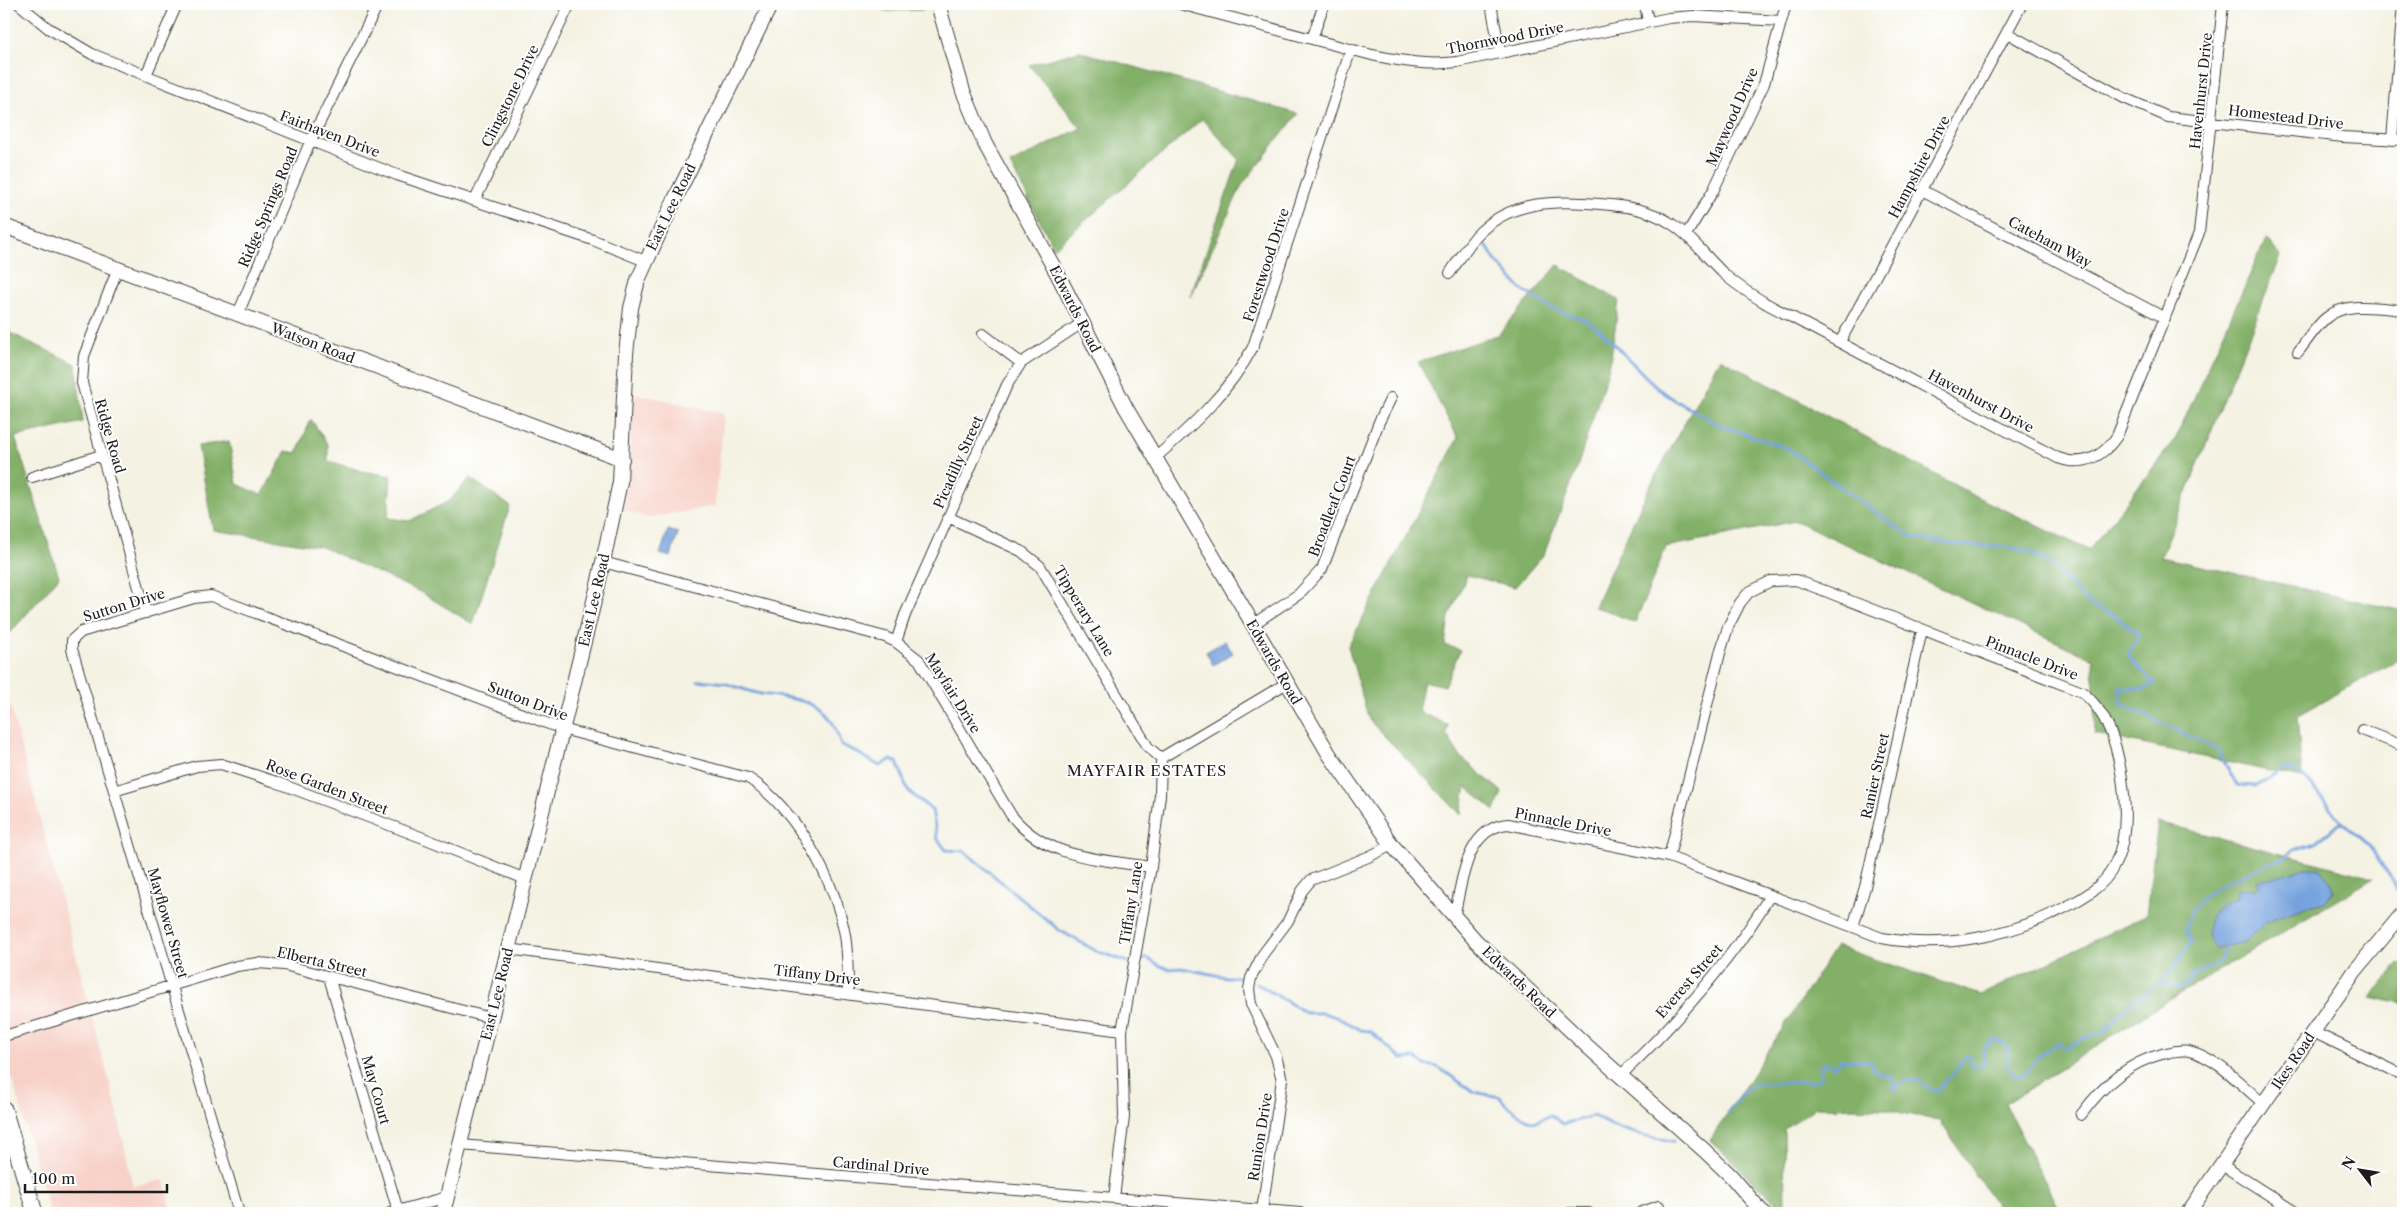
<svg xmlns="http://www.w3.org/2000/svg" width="2407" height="1217" font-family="'Libre Caslon Text',serif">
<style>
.built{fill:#f7d1c7}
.green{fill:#a4cc78;stroke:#60744a}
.forest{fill:#83b068;stroke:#506642}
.water{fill:#74a2dd;stroke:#485f7c}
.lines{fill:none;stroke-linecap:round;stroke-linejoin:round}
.stream{stroke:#74a2dd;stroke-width:3}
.street-casing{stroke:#3c3c3a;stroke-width:12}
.secondary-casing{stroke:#3c3c3a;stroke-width:16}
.primary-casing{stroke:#3c3c3a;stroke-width:17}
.street{stroke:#fff;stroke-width:10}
.secondary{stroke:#fff;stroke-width:14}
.primary{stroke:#fff;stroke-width:15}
.labels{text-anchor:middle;stroke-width:4;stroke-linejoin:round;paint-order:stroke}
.street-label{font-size:14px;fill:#1c1c1c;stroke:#fff}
.neighbourhood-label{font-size:15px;letter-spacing:1px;fill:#1c1c1c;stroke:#fff}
</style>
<rect width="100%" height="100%" fill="#fff"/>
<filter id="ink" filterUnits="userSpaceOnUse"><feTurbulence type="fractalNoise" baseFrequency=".02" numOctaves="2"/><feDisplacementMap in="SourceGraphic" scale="10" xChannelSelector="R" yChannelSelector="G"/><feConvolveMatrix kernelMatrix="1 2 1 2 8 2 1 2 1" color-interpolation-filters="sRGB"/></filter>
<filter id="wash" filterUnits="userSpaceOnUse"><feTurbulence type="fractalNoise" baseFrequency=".0096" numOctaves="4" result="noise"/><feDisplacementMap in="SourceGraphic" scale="20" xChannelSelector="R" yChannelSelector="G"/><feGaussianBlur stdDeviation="1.12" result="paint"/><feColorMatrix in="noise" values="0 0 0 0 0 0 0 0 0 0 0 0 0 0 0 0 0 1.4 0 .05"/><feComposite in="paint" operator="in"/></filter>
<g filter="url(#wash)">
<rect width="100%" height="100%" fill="#f4f2e2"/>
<path class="built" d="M 635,393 L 724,414 L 715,506 L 649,518 L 624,510 Z
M 4,682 L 116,1107 L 133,1186 L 164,1180 L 171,1213 L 50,1213 L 4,1050 Z"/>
<path class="green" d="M 872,4 L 927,4 L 928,5 L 922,10 L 887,11 Z"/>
<path class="forest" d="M 1079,51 L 1298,114 L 1242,185 L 1190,297 L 1239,159 L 1202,119 L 1054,248 L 1010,164 L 1081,128 L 1029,65 Z
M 2266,239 L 2281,256 L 2161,557 L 2403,611 L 2403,648 L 2401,658 L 2297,716 L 2302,778 L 2095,734 L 2093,659 L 1796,521 L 1666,547 L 1635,623 L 1608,611 L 1594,607 L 1649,488 L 1720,358 L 1973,495 L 2089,550 L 2176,438 Z
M 1558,265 L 1619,300 L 1610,364 L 1576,471 L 1544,554 L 1515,587 L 1467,575 L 1449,617 L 1445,645 L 1460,650 L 1445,686 L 1424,681 L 1418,711 L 1448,725 L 1446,734 L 1460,756 L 1502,792 L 1495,811 L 1466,787 L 1461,815 L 1369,720 L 1348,646 L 1458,438 L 1418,362 L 1498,335 Z
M 4,330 L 76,364 L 83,422 L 15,437 L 59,577 L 4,640 Z
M 311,419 L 328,445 L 328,461 L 362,471 L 391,476 L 388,518 L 409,521 L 449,501 L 470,478 L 510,506 L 473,624 L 422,593 L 322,547 L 213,530 L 198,446 L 229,441 L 237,484 L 262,495 L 286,451 L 297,453 Z
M 2158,822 L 2374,878 L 2164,1003 L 2005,1104 L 2061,1213 L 2001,1213 L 1940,1121 L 1884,1109 L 1816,1107 L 1784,1129 L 1785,1212 L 1710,1140 L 1836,946 L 1981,995 L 2146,915 Z
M 2398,964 L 2403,965 L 2403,1004 L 2371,997 Z"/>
<path class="water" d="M 668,530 L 678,533 L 671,557 L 660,554 Z
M 1225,641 L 1233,653 L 1213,665 L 1206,652 Z
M 2306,868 L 2319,868 L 2331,883 L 2333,891 L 2325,902 L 2305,907 L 2265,922 L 2245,942 L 2215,948 C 2198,928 2213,903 2236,899 L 2237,889 L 2254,890 L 2260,886 L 2257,881 Z"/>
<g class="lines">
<path class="stream" d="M 1483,240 L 1495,260 L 1521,289 L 1551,308 L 1586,320 L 1601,331 L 1657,388 L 1675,400 L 1717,424 L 1787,448 L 1892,524 L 1914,538 L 1958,545 L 2008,547 L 2028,551 L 2050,564 L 2089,604 L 2115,616 L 2139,635 L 2128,655 L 2137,667 L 2155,683 L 2143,689 L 2119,688 L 2122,704 L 2217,749 L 2237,785 L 2257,786 L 2286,768 L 2299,773 L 2309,782 L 2342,822 L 2367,843 L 2392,879 L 2401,900
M 698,681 C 722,679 738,689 761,694 C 783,697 818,699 831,720 C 836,727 838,737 841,745 C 856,750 866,759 880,766 L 890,760 L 897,762 L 908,791 L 932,810 L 937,838 L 946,850 L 964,851 L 1059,930 L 1096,951 L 1128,962
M 1143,960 L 1147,958 L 1156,964 L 1168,969 L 1181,968 L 1226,977 L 1245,977
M 1256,983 L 1306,1013 L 1323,1013 L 1342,1019 L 1360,1030 L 1370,1031 L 1402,1059 L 1415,1058 L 1425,1065 L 1438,1067 L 1474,1092 L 1500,1097 C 1505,1105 1510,1108 1518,1114 C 1532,1124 1535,1124 1550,1115 L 1563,1124 L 1593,1116 C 1618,1130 1644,1137 1673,1141
M 2161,984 L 2179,988 L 2189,982 L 2193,975 L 2219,962 L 2226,947
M 1727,1113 L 1747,1089 L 1756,1084 L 1817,1081 L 1820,1079 L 1821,1065 L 1825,1063 L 1833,1067 L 1841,1060 L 1871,1061 L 1874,1071 L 1893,1078 L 1894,1089 L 1908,1080 L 1917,1081 L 1936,1091 L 1940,1090 L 1945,1080 L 1954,1074 L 1965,1057 L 1969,1056 L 1972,1066 L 1979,1066 L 1984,1062 L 1983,1049 L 1994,1040 L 2004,1043 C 2009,1051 2009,1055 2007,1064 L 2014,1074 L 2020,1077 C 2029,1074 2030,1066 2036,1059 C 2042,1053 2051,1046 2059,1042 L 2064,1048 L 2068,1048 C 2077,1038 2089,1035 2103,1034 L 2121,1012 L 2134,1000 L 2161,984 L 2192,941 C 2186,934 2185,929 2188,920 C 2201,884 2252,872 2284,858 L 2294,850 L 2315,843 L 2342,822"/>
</g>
</g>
<g filter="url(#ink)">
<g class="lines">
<defs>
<path id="street" d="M 19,4 L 48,28 L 92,54 L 397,175 L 593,240 L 645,261
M 1180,4 L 1372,55 C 1401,61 1428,66 1457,62 L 1669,18 L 1693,16 L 1781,21
M 1491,4 L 1500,52
M 1645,4 L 1648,22
M 2007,33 L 2124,98 L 2168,117 L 2343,137 L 2403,140
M 1312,39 L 1324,4
M 146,75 L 177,4
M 2392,140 L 2403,4
M 1922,190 L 2165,318
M 475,200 L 570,4
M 1686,235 L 1713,191 L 1764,84 L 1786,4
M 118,268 L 84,356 L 82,383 L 146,613
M 1450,273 C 1458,261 1467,247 1476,236 C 1509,200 1555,200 1600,204 C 1626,206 1649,209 1672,224 C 1692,237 1706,257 1724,274 C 1737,286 1752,295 1767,304 L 2058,458 C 2083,467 2103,457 2117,436 L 2199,233 L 2223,4
M 238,314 L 310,142 L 378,4
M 983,334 L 1021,363
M 1840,342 L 2022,4
M 2298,352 C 2307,341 2315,327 2326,318 C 2346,301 2379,308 2403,310
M 1155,458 C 1193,425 1229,392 1253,347 L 1351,49
M 32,477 L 101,455
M 948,517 L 1021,551 L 1040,566 L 1148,747 L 1161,758
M 603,562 L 885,637 L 896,642 L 919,660 L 1011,815 C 1046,859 1100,859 1151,867
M 1252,625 L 1299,594 L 1322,569 L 1379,422 L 1391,398
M 896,642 L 905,615 L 1007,385 L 1021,363 L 1082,323
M 2362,730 L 2403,746
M 114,791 L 197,766 L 221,764 L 273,781 L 426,839 L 525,879
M 1454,917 C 1462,884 1465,828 1508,824 L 1669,857 L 1882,938 C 1944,950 2011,936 2066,907 C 2085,897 2105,885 2114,866 C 2128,839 2126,801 2121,772 C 2116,742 2107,712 2082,692 L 1825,591 L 1796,580 L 1771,581 L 1749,592 L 1740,603 L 1728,627 L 1720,653 L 1669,857
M 1853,927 L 1865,887 L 1922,630
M 508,949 L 1122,1031
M 329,977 L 398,1211
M 2313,1032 L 2403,1075
M 4,1036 L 237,966 L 258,963 L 284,965 L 491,1018
M 1620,1076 C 1677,1022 1729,964 1769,897
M 2081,1115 C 2102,1086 2127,1063 2162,1054 C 2170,1052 2181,1049 2189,1051 C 2218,1058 2242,1086 2264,1104
M 460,1145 L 1300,1213
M 2222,1165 L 2297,1213
M 1114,1198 L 1124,1117 L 1122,1031 L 1151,867 L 1160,795 L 1161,758 L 1287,683
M 1262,1210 L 1282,1080 L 1276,1056 L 1251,1004 L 1249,989 L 1251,978 L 1263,954 L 1288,921 L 1302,891 L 1311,880 L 1368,857 L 1392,845
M 239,1213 L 72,649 L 72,640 L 81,632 L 194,598 L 211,596 L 562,729 L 748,778 C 796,808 835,881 845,935 C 848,954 848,974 848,993
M 390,1213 L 447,1197
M 1569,1213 L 1589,1213
M 1640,1213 L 1659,1206"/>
<path id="secondary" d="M 938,4 L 963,91 L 985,144 L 1057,273 L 1126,408 L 1329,754 L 1392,845 L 1476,941 L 1587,1046 L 1705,1151 L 1731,1176 L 1763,1213
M 4,226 L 622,459
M 443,1213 L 598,585 L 620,482 L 626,354 L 631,308 L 638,280 L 674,201 L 771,4
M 2188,1213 L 2355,971 L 2403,913"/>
<path id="primary" d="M 4,1109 L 35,1213"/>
</defs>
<use href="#street" class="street-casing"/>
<use href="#secondary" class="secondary-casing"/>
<use href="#primary" class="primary-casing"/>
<use href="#street" class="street"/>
<use href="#secondary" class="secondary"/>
<use href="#primary" class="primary"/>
</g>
</g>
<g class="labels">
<g class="street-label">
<text transform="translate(1505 38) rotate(-11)" y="5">Thornwood Drive</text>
<text transform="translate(2201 91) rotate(-84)" y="5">Havenhurst Drive</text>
<text transform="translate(510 96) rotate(-64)" y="5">Clingstone Drive</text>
<text transform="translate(1732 117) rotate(-66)" y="5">Maywood Drive</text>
<text transform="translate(2286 117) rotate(7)" y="5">Homestead Drive</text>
<text transform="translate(330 134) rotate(21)" y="5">Fairhaven Drive</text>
<text transform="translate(1919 167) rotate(-62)" y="5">Hampshire Drive</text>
<text transform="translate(268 207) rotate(-67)" y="5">Ridge Springs Road</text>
<text transform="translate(671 207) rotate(-64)" y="5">East Lee Road</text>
<text transform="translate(2050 242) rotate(28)" y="5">Cateham Way</text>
<text transform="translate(1266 265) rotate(-72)" y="5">Forestwood Drive</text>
<text transform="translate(1075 309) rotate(63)" y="5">Edwards Road</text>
<text transform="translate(313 343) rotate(21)" y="5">Watson Road</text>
<text transform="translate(1981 401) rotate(28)" y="5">Havenhurst Drive</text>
<text transform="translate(110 436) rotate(74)" y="5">Ridge Road</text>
<text transform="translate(958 462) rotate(-66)" y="5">Picadilly Street</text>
<text transform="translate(1332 506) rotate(-69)" y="5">Broadleaf Court</text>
<text transform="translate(594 600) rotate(-77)" y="5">East Lee Road</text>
<text transform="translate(124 605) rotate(-17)" y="5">Sutton Drive</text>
<text transform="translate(1084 611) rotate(59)" y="5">Tipperary Lane</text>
<text transform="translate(2032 658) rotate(21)" y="5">Pinnacle Drive</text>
<text transform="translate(1274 662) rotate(60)" y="5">Edwards Road</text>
<text transform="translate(953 693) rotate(58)" y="5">Mayfair Drive</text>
<text transform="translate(528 701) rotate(21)" y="5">Sutton Drive</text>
<text transform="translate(1875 776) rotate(-78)" y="5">Ranier Street</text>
<text transform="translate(327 787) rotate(21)" y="5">Rose Garden Street</text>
<text transform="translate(1563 822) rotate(11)" y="5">Pinnacle Drive</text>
<text transform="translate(1131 903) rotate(-81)" y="5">Tiffany Lane</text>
<text transform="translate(168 923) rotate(74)" y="5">Mayflower Street</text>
<text transform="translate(322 962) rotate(13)" y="5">Elberta Street</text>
<text transform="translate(817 975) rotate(7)" y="5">Tiffany Drive</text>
<text transform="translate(1689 981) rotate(-49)" y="5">Everest Street</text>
<text transform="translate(1519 982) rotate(44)" y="5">Edwards Road</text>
<text transform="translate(497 994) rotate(-76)" y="5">East Lee Road</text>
<text transform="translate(2293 1061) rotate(-56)" y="5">Ikes Road</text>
<text transform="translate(376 1090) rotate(74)" y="5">May Court</text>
<text transform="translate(1260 1137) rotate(-81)" y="5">Runion Drive</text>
<text transform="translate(881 1166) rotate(5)" y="5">Cardinal Drive</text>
</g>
<g class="neighbourhood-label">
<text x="1147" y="776">MAYFAIR ESTATES</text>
</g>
</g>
<rect width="2407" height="1217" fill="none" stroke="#fff" stroke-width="20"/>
<g transform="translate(2360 1170) rotate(301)" stroke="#ffffff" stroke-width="4" paint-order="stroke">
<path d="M0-4L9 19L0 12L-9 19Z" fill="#1c1c1c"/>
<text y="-8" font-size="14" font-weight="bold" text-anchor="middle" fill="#1c1c1c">N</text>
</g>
<path d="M25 1184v8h142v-8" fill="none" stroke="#1c1c1c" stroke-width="2.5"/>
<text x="32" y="1184" font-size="15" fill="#1c1c1c" stroke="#ffffff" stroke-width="4" paint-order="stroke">100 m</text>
</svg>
